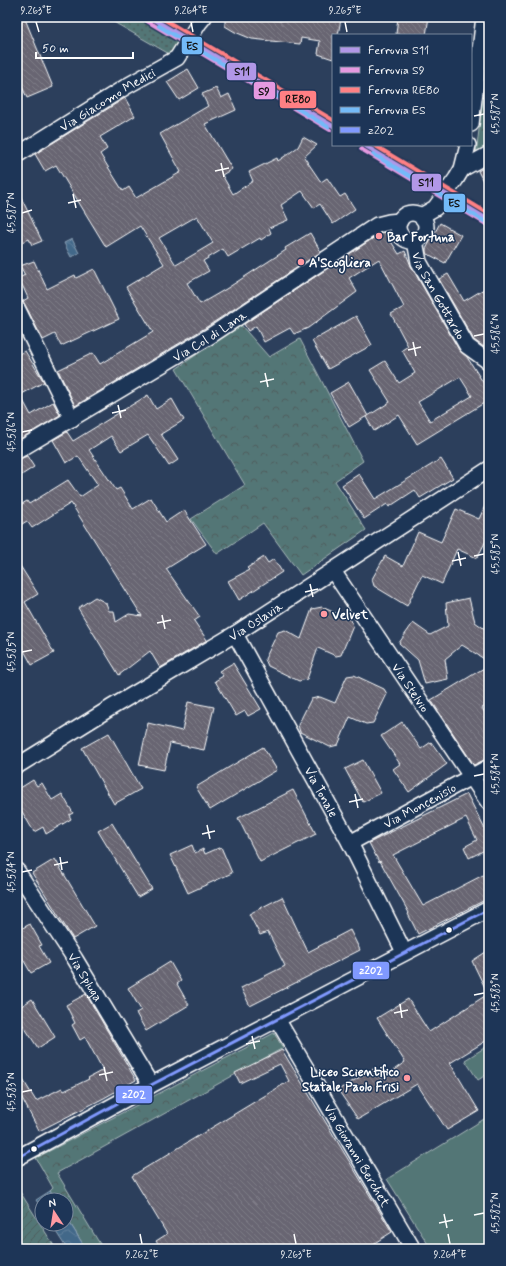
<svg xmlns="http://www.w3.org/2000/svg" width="506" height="1266" font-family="Mynerve,sans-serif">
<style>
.grass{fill:url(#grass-dots);stroke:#a9baba}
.forest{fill:url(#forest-crowns);stroke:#a9baba}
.garden{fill:url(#garden-furrows);stroke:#a9baba}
.pitch{fill:#537676;stroke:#a9baba}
.water{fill:url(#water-waves);stroke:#8ea4b8}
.building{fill:url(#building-back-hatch);stroke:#fff;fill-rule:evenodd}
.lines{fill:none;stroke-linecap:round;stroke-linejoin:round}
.minor-casing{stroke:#fff;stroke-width:18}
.minor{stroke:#1d3557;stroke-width:15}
.bus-1-casing{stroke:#1d3557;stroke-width:6}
.bus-1{stroke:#8099ff;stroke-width:3}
.rail-1-casing{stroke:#1d3557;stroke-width:7}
.rail-2-casing{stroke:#1d3557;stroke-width:7}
.rail-3-casing{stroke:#1d3557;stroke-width:7}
.rail-4-casing{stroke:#1d3557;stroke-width:7}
.rail-1{stroke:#b197e7;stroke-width:4}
.rail-2{stroke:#e599e0;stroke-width:4}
.rail-3{stroke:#ff8084;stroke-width:4}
.rail-4{stroke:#73baf8;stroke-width:4}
.ticks{fill:none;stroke:#fff;stroke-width:1.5}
.poi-dot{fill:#ff9aa2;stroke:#1d3557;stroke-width:1.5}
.bus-dot{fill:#fff;stroke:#1d3557;stroke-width:1.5}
.labels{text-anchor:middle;stroke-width:3;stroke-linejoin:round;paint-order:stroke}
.street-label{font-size:13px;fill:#fff;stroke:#1d3557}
.poi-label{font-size:13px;font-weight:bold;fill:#fff;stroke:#1d3557;text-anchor:start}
.line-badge{stroke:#1d3557;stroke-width:1.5}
.badge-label{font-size:11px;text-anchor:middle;font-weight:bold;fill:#fff}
.pale-badge-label{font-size:11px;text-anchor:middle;font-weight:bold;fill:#111}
.neatline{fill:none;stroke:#fff;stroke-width:1.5}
.ticks-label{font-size:10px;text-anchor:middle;fill:#fff}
</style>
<defs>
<pattern id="grass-dots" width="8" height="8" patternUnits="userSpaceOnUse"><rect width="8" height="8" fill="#537676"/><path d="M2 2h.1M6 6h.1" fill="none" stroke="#4f5d5d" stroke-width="1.8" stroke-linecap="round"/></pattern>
<pattern id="forest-crowns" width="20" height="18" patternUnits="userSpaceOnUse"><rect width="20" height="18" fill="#537676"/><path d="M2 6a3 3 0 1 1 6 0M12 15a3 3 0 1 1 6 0" fill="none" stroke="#4f5d5d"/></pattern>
<pattern id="garden-furrows" width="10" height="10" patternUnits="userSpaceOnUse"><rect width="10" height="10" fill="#537676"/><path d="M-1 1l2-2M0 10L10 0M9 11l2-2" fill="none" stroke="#4f5d5d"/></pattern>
<pattern id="water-waves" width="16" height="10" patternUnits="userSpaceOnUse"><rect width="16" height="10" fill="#426889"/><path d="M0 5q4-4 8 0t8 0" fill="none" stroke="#5e7f9b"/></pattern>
<pattern id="building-back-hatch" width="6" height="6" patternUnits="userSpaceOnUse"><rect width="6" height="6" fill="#676572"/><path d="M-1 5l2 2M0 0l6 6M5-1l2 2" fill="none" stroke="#7e7c87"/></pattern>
</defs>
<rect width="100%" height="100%" fill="#2c3f5c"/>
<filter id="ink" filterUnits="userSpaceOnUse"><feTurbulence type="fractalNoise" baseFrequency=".025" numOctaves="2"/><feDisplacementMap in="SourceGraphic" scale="8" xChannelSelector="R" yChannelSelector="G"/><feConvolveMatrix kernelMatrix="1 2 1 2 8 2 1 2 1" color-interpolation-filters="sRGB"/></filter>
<g filter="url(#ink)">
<path class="grass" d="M 105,17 L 135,17 L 180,43 L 171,55 Z"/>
<path class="forest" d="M 489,45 L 489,147 L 476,155 Z
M 240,324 L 269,357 L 300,339 L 363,461 L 335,481 L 366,530 L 301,575 L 263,523 L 217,554 L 191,519 L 245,485 L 176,369 Z
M 274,1033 L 283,1048 L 57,1173 L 103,1249 L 86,1249 L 66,1217 L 66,1200 L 55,1200 L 50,1191 L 53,1188 L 36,1158 Z"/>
<path class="garden" d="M 17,1187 L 56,1249 L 17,1249 Z"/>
<path class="pitch" d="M 489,1045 L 489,1073 L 478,1080 L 465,1060 Z
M 489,1116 L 489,1249 L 431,1249 L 387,1179 Z"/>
<path class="water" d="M 72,239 L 79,253 L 71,257 L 64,243 Z
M 50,1191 L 55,1200 L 42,1200 L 42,1209 L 36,1200 Z
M 66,1217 L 86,1249 L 67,1249 L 51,1224 L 66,1224 Z"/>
<path class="building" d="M 225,17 L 256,17 L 280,21 L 294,17 L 333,17 L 341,19 L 338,35 L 333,35 L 333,59 L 318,54 L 320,41 L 301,38 L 300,44 L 252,39 L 235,32 L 225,26 Z
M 398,17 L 429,17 L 426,35 L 396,34 Z
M 25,19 L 53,87 L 27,98 L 17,75 L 17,22 Z
M 188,69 L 199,88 L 179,100 L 167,82 Z
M 216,88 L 221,98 L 229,94 L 236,110 L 205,124 L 232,169 L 222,175 L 233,194 L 253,181 L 249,172 L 277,158 L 278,161 L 298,147 L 303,137 L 317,145 L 304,157 L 321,182 L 327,178 L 340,197 L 345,194 L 355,209 L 333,224 L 320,204 L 314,208 L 302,191 L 281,205 L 288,220 L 269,228 L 271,233 L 261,240 L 260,238 L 228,257 L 223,249 L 203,261 L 209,271 L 187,283 L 200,304 L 226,289 L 286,250 L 285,248 L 310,233 L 321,252 L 205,328 L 75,406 L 58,370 L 93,353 L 100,364 L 153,332 L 126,287 L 164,264 L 140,226 L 106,247 L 56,165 L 45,171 L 35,154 L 125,98 L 135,116 L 100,137 L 107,149 L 100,154 L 123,191 L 129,187 L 136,198 L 181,172 L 160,134 L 208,106 L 202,94 ZM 197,216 L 213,243 L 176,265 L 159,238 Z
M 489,165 L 489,193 L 478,171 Z
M 17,189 L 42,241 L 32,245 L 29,239 L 17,245 Z
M 440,223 L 461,235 L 445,263 L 426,253 L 426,249 Z
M 385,232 L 399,254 L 405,251 L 411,266 L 459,350 L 467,357 L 486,387 L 489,385 L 489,400 L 417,444 L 399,415 L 374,431 L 366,417 L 367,416 L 349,427 L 330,393 L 349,382 L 368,416 L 390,402 L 370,370 L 385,361 L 399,383 L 415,373 L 402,350 L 408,346 L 391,314 L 404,307 L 379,259 L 349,278 L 357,292 L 308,328 L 294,334 L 290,328 L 264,342 L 256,326 L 248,331 L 244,324 L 381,233 ZM 460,377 L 472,396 L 430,421 L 418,402 Z
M 34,261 L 47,289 L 75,275 L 76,278 L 94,269 L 119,319 L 61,346 L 55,334 L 43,340 L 23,301 L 28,298 L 19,278 L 25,275 L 20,266 Z
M 448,274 L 464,301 L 489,286 L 489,344 L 484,347 L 474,340 L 439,279 Z
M 356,316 L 372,345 L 328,369 L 312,341 Z
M 25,351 L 44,382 L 20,395 L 31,415 L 53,402 L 60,415 L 17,441 L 17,355 Z
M 148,395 L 156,409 L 172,399 L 184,420 L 161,434 L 178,460 L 169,466 L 148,435 L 121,451 L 111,436 L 89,450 L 116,490 L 120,488 L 133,509 L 151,498 L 166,522 L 184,510 L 206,544 L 166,569 L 200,617 L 194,621 L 207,640 L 160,668 L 150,651 L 119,675 L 78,608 L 95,597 L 106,603 L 109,611 L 114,611 L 116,622 L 129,614 L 142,616 L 71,503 L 32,528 L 27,521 L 17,527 L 17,507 L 27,501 L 29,504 L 68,480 L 80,497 L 98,485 L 78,456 L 66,463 L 53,440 L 67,432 L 73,441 Z
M 27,456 L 34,467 L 17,478 L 17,460 Z
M 441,459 L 453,478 L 420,498 L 415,490 L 389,507 L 387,504 L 364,519 L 342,485 L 359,474 L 375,499 Z
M 489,497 L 489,535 L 477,558 L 457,549 L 442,584 L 422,575 L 407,606 L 374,586 L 372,579 L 385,556 L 403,566 L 418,532 L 441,542 L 456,509 L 479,519 Z
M 264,557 L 268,563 L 274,559 L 282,572 L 239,600 L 228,581 L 249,570 L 247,568 Z
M 17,561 L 38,594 L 25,602 L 54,653 L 32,665 L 17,638 Z
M 469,598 L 475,622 L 489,632 L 489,662 L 462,645 L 445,659 L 448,679 L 425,684 L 418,660 L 399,643 L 413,623 L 430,635 L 448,626 L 446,603 Z
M 322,607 L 351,620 L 353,626 L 341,655 L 336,656 L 318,648 L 307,679 L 299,681 L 268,666 L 265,659 L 278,632 L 285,630 L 301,639 L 312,609 Z
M 233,663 L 261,709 L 248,716 L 245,711 L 236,716 L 215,681 L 223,676 L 219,671 Z
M 489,665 L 489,704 L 482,708 L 489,719 L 489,758 L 474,765 L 431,700 Z
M 354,675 L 384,689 L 387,694 L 373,723 L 366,724 L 350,717 L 338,745 L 330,747 L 300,732 L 298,725 L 311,699 L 320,697 L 335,703 L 347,676 Z
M 188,702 L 214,707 L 204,750 L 170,743 L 164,770 L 139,765 L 148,723 L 182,731 Z
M 402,722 L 421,749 L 431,742 L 447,764 L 409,792 L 393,769 L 400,764 L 381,736 Z
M 109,733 L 141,789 L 114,804 L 82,748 Z
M 263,747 L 277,770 L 210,810 L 196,787 Z
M 363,760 L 381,793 L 363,802 L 345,769 Z
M 33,780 L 37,786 L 42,783 L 52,800 L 62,794 L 73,813 L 69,815 L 71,819 L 46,834 L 43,827 L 34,832 L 17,803 L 17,790 Z
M 293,790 L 316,834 L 260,862 L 238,818 Z
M 467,794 L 489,837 L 489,848 L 469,858 L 464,847 L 477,840 L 466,818 L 393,855 L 423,906 L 489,872 L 489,898 L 418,934 L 408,914 L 409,913 L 380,861 L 379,862 L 369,843 Z
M 112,823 L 152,889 L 138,897 L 98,831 Z
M 192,845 L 195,853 L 203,849 L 205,854 L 221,847 L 232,873 L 188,893 L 170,855 Z
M 55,859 L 95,926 L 73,939 L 32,873 Z
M 282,897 L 308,952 L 350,930 L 360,950 L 250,1006 L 241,988 L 285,966 L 268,932 L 260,935 L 249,914 Z
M 30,924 L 42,945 L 39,946 L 49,963 L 31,973 L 17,949 L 17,931 Z
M 489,950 L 489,1039 L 450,1063 L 479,1111 L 447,1130 L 417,1084 L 358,1119 L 338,1090 L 375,1068 L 381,1079 L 405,1062 L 377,1018 L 408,999 L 429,1032 L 488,994 L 472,961 Z
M 170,962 L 181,981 L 177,984 L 189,1005 L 146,1031 L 136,1013 L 141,1010 L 128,988 Z
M 86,994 L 136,1080 L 104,1098 L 39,1131 L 21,1096 L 17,1098 L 17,1070 L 36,1101 L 62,1088 L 64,1091 L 89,1079 L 88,1078 L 103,1070 L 85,1037 L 80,1040 L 72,1025 L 75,1023 L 66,1005 Z
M 32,999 L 55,1037 L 38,1048 L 17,1016 L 17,1009 Z
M 282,1050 L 392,1232 L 373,1244 L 376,1249 L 161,1249 L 156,1241 L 167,1234 L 132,1176 L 289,1081 L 280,1064 L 240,1083 L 235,1073 Z"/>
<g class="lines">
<defs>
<g id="minor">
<path d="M 471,124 L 484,17"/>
<path id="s1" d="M 17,155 L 127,86 L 177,58 L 199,23 L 204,17"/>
<path d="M 462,169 L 489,154"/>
<circle cx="412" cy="227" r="14"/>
<path d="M 421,216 L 435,208 L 456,179 L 462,169 L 468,145"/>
<path id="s2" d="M 415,241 L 419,262 L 467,346 L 489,362"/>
<path d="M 17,308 L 72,419"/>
<path id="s3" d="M 17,451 L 210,336 L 377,225 L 389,222 L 400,221"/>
<path id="s4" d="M 333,571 L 489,803"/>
<path id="s5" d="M 235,634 L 350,843 L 404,952"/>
<path id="s6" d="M 17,766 L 112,707 L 235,634 L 489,469"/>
<path id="s7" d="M 350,843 L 489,767"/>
<path id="s8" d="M 17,871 L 75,959 L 151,1085"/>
<path id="s9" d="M 277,1019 L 413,1249"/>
<path d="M 17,1158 L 151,1085 L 489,909"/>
</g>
</defs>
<use href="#minor" class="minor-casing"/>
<use href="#minor" class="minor"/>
<defs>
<path id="bus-1" d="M 17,1158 L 151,1085 L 489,909"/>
</defs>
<use href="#bus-1" class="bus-1-casing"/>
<use href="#bus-1" class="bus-1"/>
<defs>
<path id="rail-1" d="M 150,17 L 333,126
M 364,145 L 489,220"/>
<path id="rail-2" d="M 147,21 L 330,130
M 361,149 L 486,224"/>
<path id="rail-3" d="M 160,17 L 333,120
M 374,145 L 489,214"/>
<path id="rail-4" d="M 159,26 L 328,127
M 373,154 L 484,221"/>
</defs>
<use href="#rail-1" class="rail-1-casing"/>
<use href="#rail-2" class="rail-2-casing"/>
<use href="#rail-3" class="rail-3-casing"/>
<use href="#rail-4" class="rail-4-casing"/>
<use href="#rail-1" class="rail-1"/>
<use href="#rail-2" class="rail-2"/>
<use href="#rail-3" class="rail-3"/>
<use href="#rail-4" class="rail-4"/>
</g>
</g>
<path class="ticks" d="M 36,22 L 39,32M 191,22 L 193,32M 345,22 L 347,32M 474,116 L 484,114M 221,163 L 224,177M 215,171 L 229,168M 73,194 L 76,208M 68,203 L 81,200M 22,213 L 32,210M 474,336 L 484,334M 413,342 L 416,356M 408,350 L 421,347M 265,373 L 268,387M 260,382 L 274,379M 118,405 L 121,418M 112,413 L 126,410M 22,432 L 32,430M 458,552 L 461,566M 474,556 L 484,554M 452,561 L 466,558M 310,584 L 313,597M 305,592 L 318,589M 162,615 L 165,629M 157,623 L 171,620M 22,652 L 32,650M 474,776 L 484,774M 355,794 L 358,808M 349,802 L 363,799M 207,825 L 210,839M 202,834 L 215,831M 60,857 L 62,870M 54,865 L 68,862M 22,872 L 32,870M 474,995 L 484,993M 400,1004 L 402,1018M 394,1013 L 408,1010M 252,1036 L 255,1049M 246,1044 L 260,1041M 104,1067 L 107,1081M 99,1075 L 113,1072M 22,1092 L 32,1090M 444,1214 L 447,1228M 474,1215 L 484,1213M 439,1223 L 453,1220M 140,1234 L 142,1244M 294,1234 L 296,1244M 448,1234 L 450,1244"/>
<g class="poi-dot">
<circle cx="379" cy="236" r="4"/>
<circle cx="301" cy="262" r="4"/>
<circle cx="324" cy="614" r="4"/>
<circle cx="407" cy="1078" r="4"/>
</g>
<g class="bus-dot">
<circle cx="449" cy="930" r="3.5"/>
<circle cx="34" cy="1149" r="3.5"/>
</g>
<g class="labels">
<g class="street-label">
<text dy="5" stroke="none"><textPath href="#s1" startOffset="106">Via Giacomo Medici</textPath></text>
<text dy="5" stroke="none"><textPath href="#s2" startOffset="60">Via San Gottardo</textPath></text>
<text dy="5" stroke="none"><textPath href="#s3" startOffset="224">Via Col di Lana</textPath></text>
<text dy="5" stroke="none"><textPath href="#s6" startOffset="279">Via Oslavia</textPath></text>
<text dy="5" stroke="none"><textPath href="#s4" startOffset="140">Via Stelvio</textPath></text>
<text dy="5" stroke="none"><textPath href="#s5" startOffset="180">Via Tonale</textPath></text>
<text dy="5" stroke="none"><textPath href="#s7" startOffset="79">Via Moncenisio</textPath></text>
<text dy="5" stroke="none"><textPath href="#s8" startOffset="126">Via Spluga</textPath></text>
<text dy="5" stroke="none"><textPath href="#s9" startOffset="158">Via Giovanni Berchet</textPath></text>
</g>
<g class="poi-label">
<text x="387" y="241">Bar Fortuna</text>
<text x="309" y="267">A'Scogliera</text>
<text x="332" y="619">Velvet</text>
<text x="399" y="1076" text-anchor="end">Liceo Scientifico<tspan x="399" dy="15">Statale Paolo Frisi</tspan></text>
</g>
</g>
<g class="line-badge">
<rect x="181" y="36" width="22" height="19" rx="4" fill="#73baf8"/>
<rect x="226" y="62" width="31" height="19" rx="4" fill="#b197e7"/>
<rect x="253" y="81" width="23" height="19" rx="4" fill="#e599e0"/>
<rect x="279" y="90" width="38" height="19" rx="4" fill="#ff8084"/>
<rect x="411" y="173" width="31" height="19" rx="4" fill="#b197e7"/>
<rect x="443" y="193" width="23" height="20" rx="4" fill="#73baf8"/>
<rect x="352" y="961" width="38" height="19" rx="4" fill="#8099ff"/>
<rect x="115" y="1085" width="38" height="19" rx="4" fill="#8099ff"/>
</g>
<g class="badge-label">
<text x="371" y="974">z202</text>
<text x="134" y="1098">z202</text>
</g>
<g class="pale-badge-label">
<text x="192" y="50">ES</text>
<text x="242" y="75">S11</text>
<text x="264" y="95">S9</text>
<text x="298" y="103">RE80</text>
<text x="426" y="186">S11</text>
<text x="454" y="207">ES</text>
</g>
<rect width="506" height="1266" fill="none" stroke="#1d3557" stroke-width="44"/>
<rect x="332" y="34" width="140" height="112" fill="#1d3557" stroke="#77869a"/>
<rect x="340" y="47" width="20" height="6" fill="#b197e7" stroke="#77869a"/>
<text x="368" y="54" font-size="12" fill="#ffffff">Ferrovia S11</text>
<rect x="340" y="67" width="20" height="6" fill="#e599e0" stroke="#77869a"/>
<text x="368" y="74" font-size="12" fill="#ffffff">Ferrovia S9</text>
<rect x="340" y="87" width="20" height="6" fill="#ff8084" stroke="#77869a"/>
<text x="368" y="94" font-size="12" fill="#ffffff">Ferrovia RE80</text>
<rect x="340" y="107" width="20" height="6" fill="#73baf8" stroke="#77869a"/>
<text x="368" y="114" font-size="12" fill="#ffffff">Ferrovia ES</text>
<rect x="340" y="127" width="20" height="6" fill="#8099ff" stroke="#77869a"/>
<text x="368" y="134" font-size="12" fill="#ffffff">z202</text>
<g transform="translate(54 1212) rotate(348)"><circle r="19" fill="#1d3557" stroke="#77869a"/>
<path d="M0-3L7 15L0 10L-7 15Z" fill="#ff9aa2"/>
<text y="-6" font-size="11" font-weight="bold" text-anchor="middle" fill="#ffffff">N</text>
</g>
<path d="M36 52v6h97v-6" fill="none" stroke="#ffffff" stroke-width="2"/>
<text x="42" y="52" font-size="12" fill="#ffffff" stroke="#1d3557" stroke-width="3" paint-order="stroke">50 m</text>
<rect x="22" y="22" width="462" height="1222" class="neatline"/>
<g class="ticks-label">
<text x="36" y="14">9.263°E</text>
<text x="191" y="14">9.264°E</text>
<text x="345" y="14">9.265°E</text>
<text transform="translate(495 114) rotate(-90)" y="4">45.587°N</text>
<text transform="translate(11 213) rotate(-90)" y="4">45.587°N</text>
<text transform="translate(495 334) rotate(-90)" y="4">45.586°N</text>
<text transform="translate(11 432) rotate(-90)" y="4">45.586°N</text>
<text transform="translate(495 554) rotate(-90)" y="4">45.585°N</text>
<text transform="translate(11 652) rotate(-90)" y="4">45.585°N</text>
<text transform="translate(495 774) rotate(-90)" y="4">45.584°N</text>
<text transform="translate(11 872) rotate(-90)" y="4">45.584°N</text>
<text transform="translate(495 993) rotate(-90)" y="4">45.583°N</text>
<text transform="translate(11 1092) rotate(-90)" y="4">45.583°N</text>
<text transform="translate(495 1213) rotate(-90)" y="4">45.582°N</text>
<text x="142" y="1258">9.262°E</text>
<text x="296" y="1258">9.263°E</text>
<text x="450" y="1258">9.264°E</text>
</g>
</svg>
